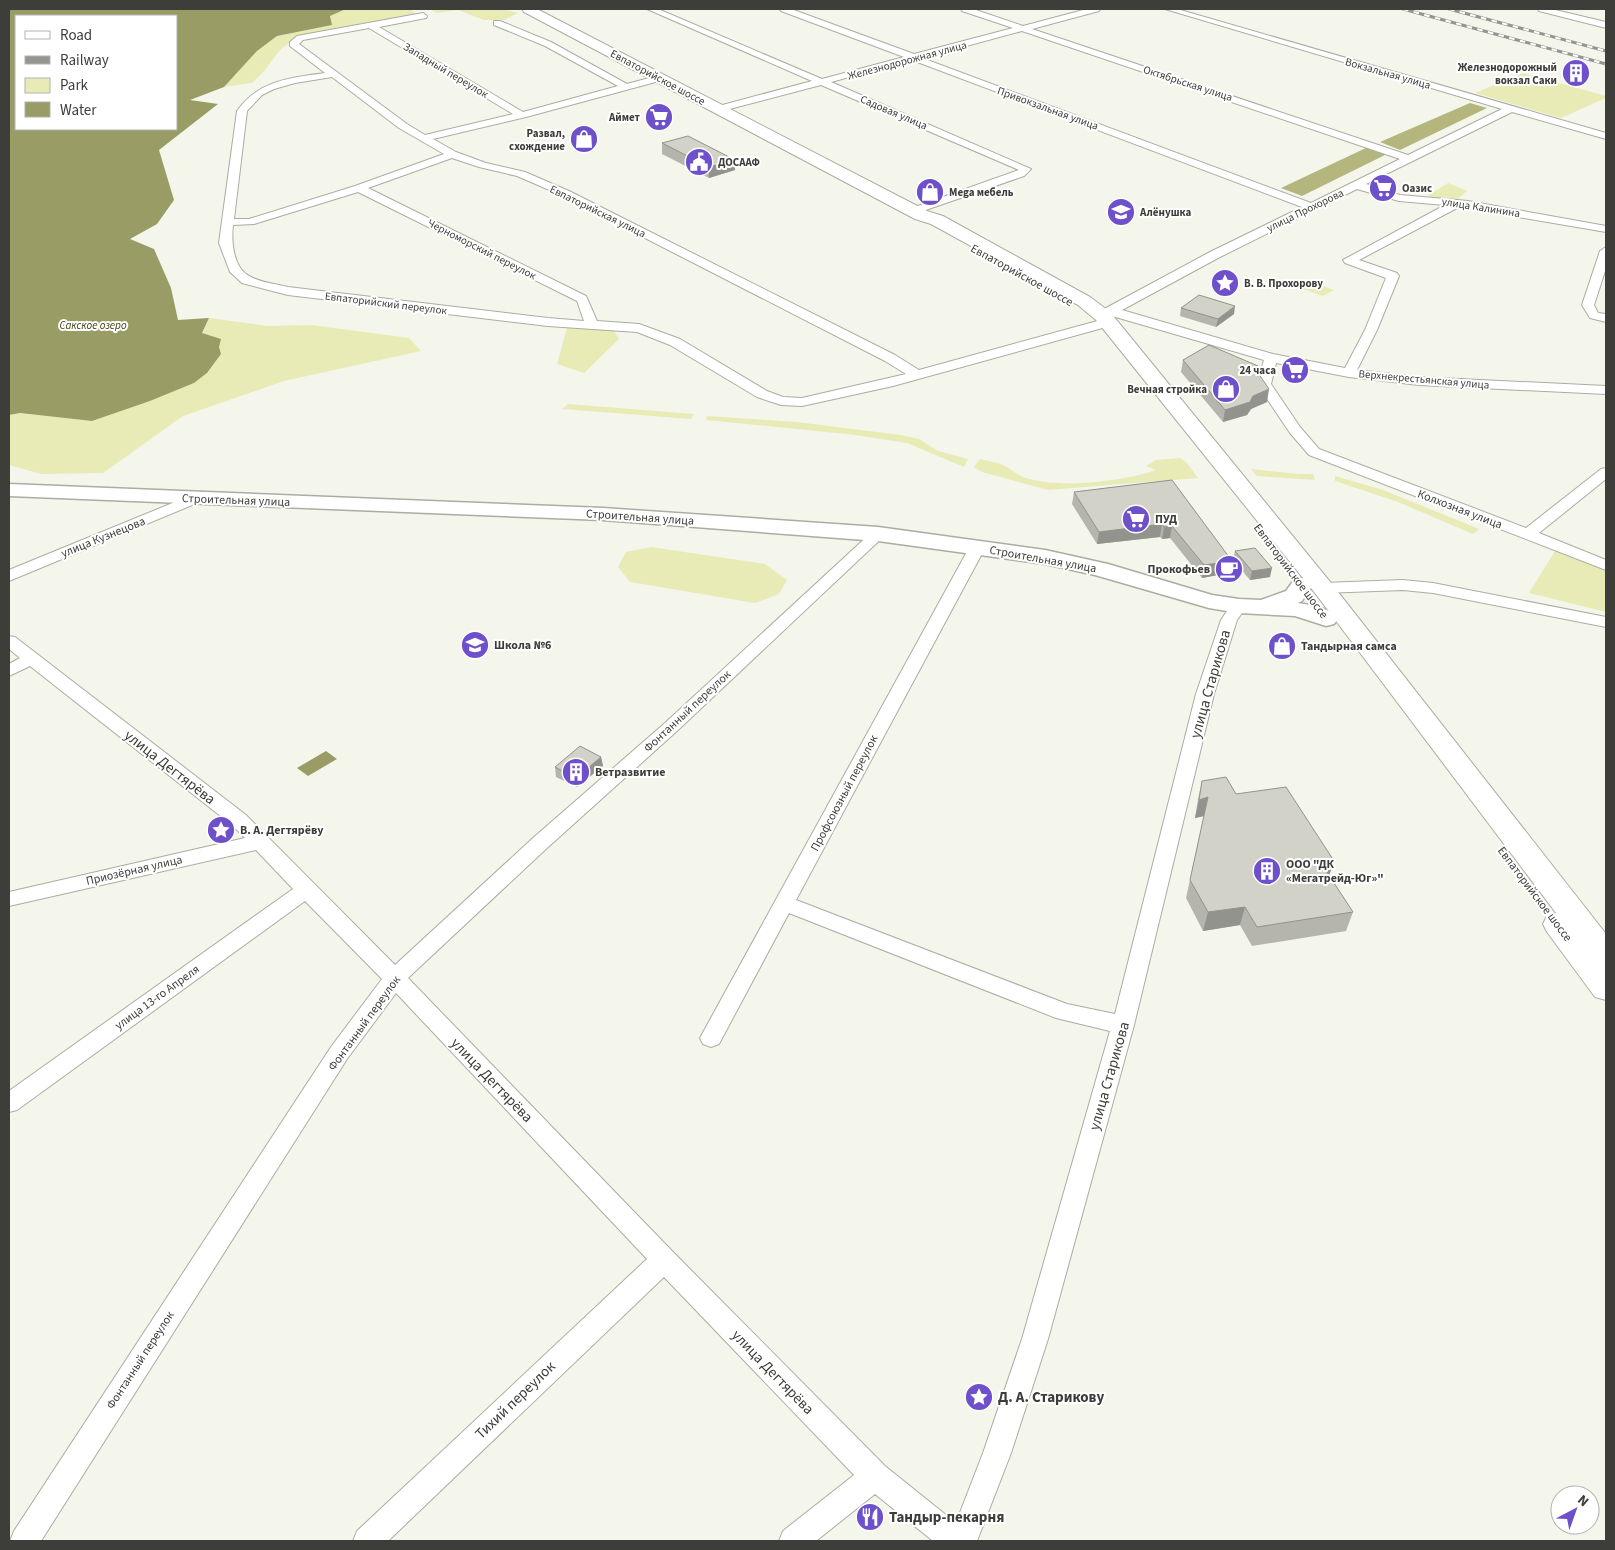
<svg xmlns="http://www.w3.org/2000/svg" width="1615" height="1550" font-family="'Source Sans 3',sans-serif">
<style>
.green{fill:#e9ebb7}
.forest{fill:#b4b67e}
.water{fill:#9a9c65;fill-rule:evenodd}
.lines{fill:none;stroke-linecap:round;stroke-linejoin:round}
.street-casing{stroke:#acaca3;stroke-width:2}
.secondary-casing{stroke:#acaca3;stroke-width:3}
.primary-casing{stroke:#acaca3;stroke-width:2}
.street{fill:#fff;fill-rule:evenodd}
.secondary{fill:#fff;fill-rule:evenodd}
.primary{fill:#fff;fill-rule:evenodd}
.rail-casing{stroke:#95958f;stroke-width:3}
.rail{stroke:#fff;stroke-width:2;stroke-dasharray:5.5;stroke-linecap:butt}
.wall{fill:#b5b5ad}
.shaded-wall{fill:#93938d}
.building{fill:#d2d2c9;stroke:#93938d}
.labels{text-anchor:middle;stroke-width:4;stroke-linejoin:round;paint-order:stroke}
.far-street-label{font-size:11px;fill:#3d3d39;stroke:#fff}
.far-poi-label{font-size:11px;font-weight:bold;fill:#3d3d39;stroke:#fff;text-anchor:end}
.far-water-label{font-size:11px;font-style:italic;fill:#434418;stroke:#fff}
.street-label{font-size:12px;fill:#3d3d39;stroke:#fff}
.poi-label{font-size:12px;font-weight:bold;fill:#3d3d39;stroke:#fff;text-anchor:start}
.near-street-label{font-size:15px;fill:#3d3d39;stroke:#fff}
.near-poi-label{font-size:15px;font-weight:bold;fill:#3d3d39;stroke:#fff;text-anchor:start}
</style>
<rect width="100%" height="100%" fill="#f4f5eb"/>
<path class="green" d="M 346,9 L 410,9 L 416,14 L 296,38 L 281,49 L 264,71 L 252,83 L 224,87 L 257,51 L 277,36 L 331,25 L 330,16 Z
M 430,9 L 502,9 L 518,13 L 504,20 L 484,20 L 458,10 L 437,13 Z
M 1523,73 L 1606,96 L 1606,98 L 1561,118 L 1475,93 Z
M 1448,183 L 1467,191 L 1455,201 L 1427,196 Z
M 1306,280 L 1334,290 L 1323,296 L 1295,286 Z
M 209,318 L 268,326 L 312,325 L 409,338 L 421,351 L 284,381 L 183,416 L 103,473 L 41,474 L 9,465 L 9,415 L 20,413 L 92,421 L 150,401 L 194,383 L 207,373 L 221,354 L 219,347 L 202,334 Z
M 567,328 L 614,330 L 619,339 L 584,373 L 557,364 Z
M 568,404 L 694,414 L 691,419 L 562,409 Z
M 707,416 L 797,422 L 901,435 L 919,439 L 938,451 L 968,459 L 964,467 L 907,443 L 856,435 L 706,420 Z
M 1180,458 L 1187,463 L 1198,478 L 1048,490 L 982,472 L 974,467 L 980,459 C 988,461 996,462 1003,465 C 1010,468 1016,474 1023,477 C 1056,489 1122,482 1156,470 L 1146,466 L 1156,460 Z
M 1251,469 L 1298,474 L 1313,474 L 1315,480 L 1257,476 Z
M 1335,476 L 1383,490 L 1479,529 L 1473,534 L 1398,502 L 1335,481 Z
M 651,547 L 765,564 L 787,580 L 779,594 L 755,603 L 630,582 L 618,567 L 626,552 Z
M 1555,551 L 1606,569 L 1606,612 L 1529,593 Z"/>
<path class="forest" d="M 1470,103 L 1487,108 L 1400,150 L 1380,142 Z
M 1368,147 L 1387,154 L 1302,196 L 1281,188 Z"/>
<path class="water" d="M 9,9 L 346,9 L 330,16 L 332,25 L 277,36 L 257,51 L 224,87 L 190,100 L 218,104 L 159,150 L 174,200 L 157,224 L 130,239 L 154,249 L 171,288 L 178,320 L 209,318 L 202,333 L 221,339 L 219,347 L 221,354 L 207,373 L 194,383 L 150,401 L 92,421 L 20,413 L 9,415 ZM 16,16 L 176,16 L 176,129 L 16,129 Z
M 326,751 L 337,759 L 308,776 L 297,768 Z"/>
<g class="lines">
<defs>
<path id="street" d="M 647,9 L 658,9 L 822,79 L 904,57 L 781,11 L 780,9 L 791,9 L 914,54 L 1013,28 L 962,11 L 961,9 L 973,9 L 1023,26 L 1087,9 L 1100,9 L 1099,11 L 1032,29 L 1408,155 L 1502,109 L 1165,9 L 1177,9 L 1606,133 L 1606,139 L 1512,112 L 1366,184 L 1400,195 L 1468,201 L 1606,226 L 1606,232 L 1459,207 L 1359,260 L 1397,273 L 1399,276 L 1377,330 L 1357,370 L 1419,377 L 1606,386 L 1606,394 L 1419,385 L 1349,377 L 1276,363 L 1271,384 L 1300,427 L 1319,449 L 1526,528 L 1601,469 L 1606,468 L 1606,479 L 1539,533 L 1606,560 L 1606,570 L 1309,455 L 1290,433 L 1257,384 L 1264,360 L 1112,316 L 1104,319 L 1098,315 L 1106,308 L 1210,252 L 1302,207 L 912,60 L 831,82 L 1031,169 L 1024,176 L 917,213 L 909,213 L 907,211 L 909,209 L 1019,170 L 821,85 L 718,112 L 715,111 L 715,107 L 812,81 ZM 1022,31 L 1400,159 L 1311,203 L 922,58 ZM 1357,189 L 1399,201 L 1445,205 L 1343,260 L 1345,263 L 1386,278 L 1365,330 L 1345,368 L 1273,354 L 1122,310 L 1218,258 Z
M 1538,9 L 1551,9 L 1606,22 L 1606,28 L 1539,11 Z
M 423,13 L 427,16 L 426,18 L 379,27 L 523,112 L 618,86 L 545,46 L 494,25 L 494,21 L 500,21 L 551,42 L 627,84 L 660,75 L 665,78 L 663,80 L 526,117 L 433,139 L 456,152 L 486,163 L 525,172 L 569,191 L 895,355 L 919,370 L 1101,320 L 1107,324 L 1106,327 L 893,386 L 802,406 L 781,405 L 757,397 L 670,345 L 637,332 L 548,326 L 288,295 L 242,283 L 230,272 L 219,243 L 237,111 C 259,80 290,78 325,73 L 290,46 L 290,42 L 297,36 ZM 369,28 L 513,114 L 425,135 L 407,124 L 299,44 L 303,40 ZM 332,77 L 399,128 L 444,154 L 355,186 L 249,219 L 234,219 L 247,111 L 262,95 L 274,89 L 295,83 ZM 452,158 L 479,167 L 517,176 L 561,195 L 885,361 L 906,374 L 802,398 L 783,397 L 767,391 L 680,339 L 639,324 L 597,321 L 586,296 L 368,188 ZM 358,192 L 577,301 L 584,321 L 548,318 L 288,287 C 277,284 262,283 251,277 C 233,269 231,242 233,225 L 254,224 Z
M 1606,247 L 1606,268 L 1594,305 L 1598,313 L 1606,314 L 1606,322 L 1590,318 L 1582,305 L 1600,251 Z
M 197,493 L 202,495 L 205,498 L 202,501 L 9,581 L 9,570 Z
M 878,529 L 883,531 L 886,534 L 883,537 L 677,731 L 547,848 L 408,978 L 673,1252 L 885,1466 L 956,1523 L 983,1453 L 1022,1339 L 1110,1031 L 1056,1018 L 789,913 L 719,1044 L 711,1047 L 703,1044 L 700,1038 L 969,548 L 971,545 L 983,545 L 985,548 L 796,900 L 1067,1004 L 1115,1014 L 1196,694 L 1221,620 L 1233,602 L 1245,602 L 1247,606 L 1237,620 L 1214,694 L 1134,1025 L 1048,1339 L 1011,1453 L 977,1541 L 933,1541 L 875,1494 L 816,1541 L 779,1541 L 783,1531 L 854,1475 L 664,1277 L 388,1541 L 353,1541 L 357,1531 L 647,1259 L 396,993 L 347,1059 L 41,1541 L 10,1541 L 14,1531 L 331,1047 L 382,979 L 305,901 L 17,1110 L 9,1112 L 9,1091 L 293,889 L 256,850 L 9,906 L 9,892 L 245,838 L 232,825 L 30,666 L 9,676 L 9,664 L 20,658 L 9,649 L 9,636 L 15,637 L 246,815 L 395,965 L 533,838 L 665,723 L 873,531 Z
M 1403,580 L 1433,583 L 1606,617 L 1606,627 L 1433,593 L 1403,590 L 1323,593 L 1317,591 L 1315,588 L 1317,585 L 1323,583 Z"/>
<path id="secondary" d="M 9,484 L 603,508 L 878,527 L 1045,550 L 1108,564 L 1212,595 L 1239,599 L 1261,600 L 1286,591 L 1294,580 L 1302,578 L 1310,580 L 1313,585 L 1302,601 L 1298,603 C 1311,605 1329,607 1338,619 L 1334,624 L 1326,626 L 1295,616 L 1239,613 L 1209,608 L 1095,575 L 1045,564 L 878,541 L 603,520 L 9,496 Z"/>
<path id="primary" d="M 522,9 L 537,9 L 927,211 L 943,216 L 1090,297 L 1110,312 L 1331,583 L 1606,934 L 1606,1000 L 1595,997 L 1547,932 L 1543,924 L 1547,916 L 1556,913 L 1315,593 L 1096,320 L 1078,305 L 931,224 L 915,219 L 524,12 Z"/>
</defs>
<use href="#street" class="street-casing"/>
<use href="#secondary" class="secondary-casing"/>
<use href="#primary" class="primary-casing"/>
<use href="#street" class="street"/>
<use href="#secondary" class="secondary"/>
<use href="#primary" class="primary"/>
<defs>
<path id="rail" d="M 1403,9 L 1606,64
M 1449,9 L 1606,51"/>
</defs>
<use href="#rail" class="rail-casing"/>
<use href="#rail" class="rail"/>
</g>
<path class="wall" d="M 662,143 L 735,160 L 735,170 L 709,178 L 662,154 Z
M 1181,308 L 1234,314 L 1216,327 L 1180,316 Z
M 1183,360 L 1258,373 L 1267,402 L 1251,409 L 1247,415 L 1223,422 L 1181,372 Z
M 1172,480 L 1232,561 L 1229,573 L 1202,578 L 1170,538 L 1162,539 L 1160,537 L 1097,544 L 1072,504 L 1074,492 Z
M 1235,551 L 1270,577 L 1250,580 L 1233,560 Z
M 601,757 L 603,766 L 577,787 L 556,777 L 555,767 Z
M 1202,781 L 1236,794 L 1334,861 L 1329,875 L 1353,912 L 1346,931 L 1252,946 L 1240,925 L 1203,931 L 1186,898 L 1204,816 L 1195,818 L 1198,799 Z"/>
<path class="shaded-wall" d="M 735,160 L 735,170 L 709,178 L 709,167 Z
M 1235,306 L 1234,314 L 1216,327 L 1218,319 Z
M 1269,389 L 1267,402 L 1251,409 L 1247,415 L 1223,422 L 1225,410 Z
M 1162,524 L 1160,537 L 1097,544 L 1099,532 Z
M 1172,526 L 1170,538 L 1162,539 L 1164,527 Z
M 1232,561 L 1229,573 L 1202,578 L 1204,565 Z
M 1272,568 L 1270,577 L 1250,580 L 1252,571 Z
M 601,757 L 603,766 L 577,787 L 576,778 Z
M 1208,797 L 1204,816 L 1195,818 L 1199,800 Z
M 1334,861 L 1328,879 L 1321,863 Z
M 1245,907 L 1240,925 L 1203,931 L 1208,912 Z"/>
<path class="building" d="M 688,136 L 735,160 L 709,167 L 662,143 Z
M 1199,295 L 1235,306 L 1218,319 L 1181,308 Z
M 1209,345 L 1258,366 L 1258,373 L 1269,389 L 1253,396 L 1250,402 L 1225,410 L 1183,360 Z
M 1172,480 L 1232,561 L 1204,565 L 1172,526 L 1164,527 L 1162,524 L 1099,532 L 1074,492 Z
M 1255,548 L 1272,568 L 1252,571 L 1235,551 Z
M 580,746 L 601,757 L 576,778 L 555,767 Z
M 1226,777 L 1236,794 L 1286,787 L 1334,861 L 1321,863 L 1353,912 L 1257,927 L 1245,907 L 1208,912 L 1190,880 L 1208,797 L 1199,800 L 1202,781 Z"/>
<defs>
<symbol id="building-disc" viewBox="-11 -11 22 22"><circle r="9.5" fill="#6d50ca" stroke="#fff"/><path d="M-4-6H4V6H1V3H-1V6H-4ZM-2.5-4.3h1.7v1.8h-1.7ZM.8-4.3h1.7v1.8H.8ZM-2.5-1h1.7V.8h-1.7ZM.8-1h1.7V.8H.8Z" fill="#fff"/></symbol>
<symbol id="supermarket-disc" viewBox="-11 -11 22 22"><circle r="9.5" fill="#6d50ca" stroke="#fff"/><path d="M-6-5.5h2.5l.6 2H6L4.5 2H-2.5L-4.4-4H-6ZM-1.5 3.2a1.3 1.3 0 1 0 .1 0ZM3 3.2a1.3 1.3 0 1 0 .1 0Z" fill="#fff"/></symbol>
<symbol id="shop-disc" viewBox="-11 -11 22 22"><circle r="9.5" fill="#6d50ca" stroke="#fff"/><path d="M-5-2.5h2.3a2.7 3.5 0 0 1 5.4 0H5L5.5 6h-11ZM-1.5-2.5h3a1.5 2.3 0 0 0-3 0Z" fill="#fff"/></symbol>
<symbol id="civic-disc" viewBox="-11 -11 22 22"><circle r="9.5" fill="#6d50ca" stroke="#fff"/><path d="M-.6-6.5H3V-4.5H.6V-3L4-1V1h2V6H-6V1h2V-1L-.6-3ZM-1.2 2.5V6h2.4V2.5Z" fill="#fff"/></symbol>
<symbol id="school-disc" viewBox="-11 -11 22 22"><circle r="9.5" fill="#6d50ca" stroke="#fff"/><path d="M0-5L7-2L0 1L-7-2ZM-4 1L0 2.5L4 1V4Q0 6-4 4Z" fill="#fff"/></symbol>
<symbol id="sight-disc" viewBox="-11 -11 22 22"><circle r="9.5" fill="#6d50ca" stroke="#fff"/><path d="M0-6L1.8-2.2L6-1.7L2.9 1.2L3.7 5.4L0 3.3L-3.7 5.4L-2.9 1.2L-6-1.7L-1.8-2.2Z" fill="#fff"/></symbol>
<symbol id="cafe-disc" viewBox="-11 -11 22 22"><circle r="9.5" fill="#6d50ca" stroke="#fff"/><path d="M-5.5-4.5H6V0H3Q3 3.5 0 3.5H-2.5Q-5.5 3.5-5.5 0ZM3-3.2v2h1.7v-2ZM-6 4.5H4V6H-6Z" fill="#fff"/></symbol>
<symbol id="restaurant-disc" viewBox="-11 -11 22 22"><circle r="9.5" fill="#6d50ca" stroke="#fff"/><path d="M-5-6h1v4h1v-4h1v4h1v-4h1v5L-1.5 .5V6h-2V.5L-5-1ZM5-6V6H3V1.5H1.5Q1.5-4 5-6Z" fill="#fff"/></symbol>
</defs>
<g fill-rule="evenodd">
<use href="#building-disc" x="1560" y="57" width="32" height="32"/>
<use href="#supermarket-disc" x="643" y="101" width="32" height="32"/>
<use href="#shop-disc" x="568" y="123" width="32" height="32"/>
<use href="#civic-disc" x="683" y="146" width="32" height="32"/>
<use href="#supermarket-disc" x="1367" y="172" width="32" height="32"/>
<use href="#shop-disc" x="914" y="176" width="32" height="32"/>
<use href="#school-disc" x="1105" y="196" width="32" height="32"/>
<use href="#sight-disc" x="1209" y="267" width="32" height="32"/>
<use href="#supermarket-disc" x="1279" y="354" width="32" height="32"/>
<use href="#shop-disc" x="1210" y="373" width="32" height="32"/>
<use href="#supermarket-disc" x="1120" y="503" width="32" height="32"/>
<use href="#cafe-disc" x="1213" y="553" width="32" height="32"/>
<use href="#school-disc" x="459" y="629" width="32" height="32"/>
<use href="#shop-disc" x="1266" y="630" width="32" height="32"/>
<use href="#building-disc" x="560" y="756" width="32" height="32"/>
<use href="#sight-disc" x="205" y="814" width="32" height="32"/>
<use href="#building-disc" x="1251" y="855" width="32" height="32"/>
<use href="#sight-disc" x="963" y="1381" width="32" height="32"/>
<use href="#restaurant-disc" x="854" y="1501" width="32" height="32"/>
</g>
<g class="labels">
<g class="far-street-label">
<text transform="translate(907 60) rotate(-15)" y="4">Железнодорожная улица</text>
<text transform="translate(446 70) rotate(31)" y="4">Западный переулок</text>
<text transform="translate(1388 73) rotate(16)" y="4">Вокзальная улица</text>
<text transform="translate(658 77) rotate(28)" y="4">Евпаторийское шоссе</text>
<text transform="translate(1188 83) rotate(18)" y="4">Октябрьская улица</text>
<text transform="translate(1048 108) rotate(20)" y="4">Привокзальная улица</text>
<text transform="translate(894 112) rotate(23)" y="4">Садовая улица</text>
<text transform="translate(1481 207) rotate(9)" y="4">улица Калинина</text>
<text transform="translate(1305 210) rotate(-26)" y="4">улица Прохорова</text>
<text transform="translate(598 211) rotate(26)" y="4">Евпаторийская улица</text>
<text transform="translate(482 249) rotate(27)" y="4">Черноморский переулок</text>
<text transform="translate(386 303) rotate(7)" y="4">Евпаторийский переулок</text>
<text transform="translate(1424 379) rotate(5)" y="4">Верхнекрестьянская улица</text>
</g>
<g class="far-poi-label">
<text x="1557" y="71">Железнодорожный<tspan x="1557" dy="13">вокзал Саки</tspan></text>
<text x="640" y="121">Аймет</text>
<text x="565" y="137">Развал,<tspan x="565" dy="13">схождение</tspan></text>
<text x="718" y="166" text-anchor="start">ДОСААФ</text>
<text x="1402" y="192" text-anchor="start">Оазис</text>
<text x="949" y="196" text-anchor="start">Mega мебель</text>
<text x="1140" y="216" text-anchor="start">Алёнушка</text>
<text x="1244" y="287" text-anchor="start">В. В. Прохорову</text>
<text x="1276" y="374">24 часа</text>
<text x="1207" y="393">Вечная стройка</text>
</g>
<g class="far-water-label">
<text x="93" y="329">Сакское озеро</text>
</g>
<g class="street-label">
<text transform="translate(1022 275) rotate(29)" y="4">Евпаторийское шоссе</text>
<text transform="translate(236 500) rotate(2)" y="4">Строительная улица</text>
<text transform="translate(1460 509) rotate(21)" y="4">Колхозная улица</text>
<text transform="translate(640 517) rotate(4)" y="4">Строительная улица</text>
<text transform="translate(103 537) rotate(-22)" y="4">улица Кузнецова</text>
<text transform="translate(1043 559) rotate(10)" y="4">Строительная улица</text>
<text transform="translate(1291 571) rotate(53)" y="4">Евпаторийское шоссе</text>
<text transform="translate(687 711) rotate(-43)" y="4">Фонтанный переулок</text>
<text transform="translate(844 793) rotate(-62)" y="4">Профсоюзный переулок</text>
<text transform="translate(134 870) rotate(-13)" y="4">Приозёрная улица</text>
<text transform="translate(1535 894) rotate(53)" y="4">Евпаторийское шоссе</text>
<text transform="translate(157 997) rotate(-36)" y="4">улица 13-го Апреля</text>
<text transform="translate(364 1023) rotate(-54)" y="4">Фонтанный переулок</text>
<text transform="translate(140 1360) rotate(-57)" y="4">Фонтанный переулок</text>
</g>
<g class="poi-label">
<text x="1155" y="523">ПУД</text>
<text x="1210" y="573" text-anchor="end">Прокофьев</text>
<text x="494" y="649">Школа №6</text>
<text x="1301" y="650">Тандырная самса</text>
<text x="595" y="776">Ветразвитие</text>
<text x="240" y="834">В. А. Дегтярёву</text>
<text x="1286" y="868">ООО "ДК<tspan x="1286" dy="14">«Мегатрейд-Юг»"</tspan></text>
</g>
<g class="near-street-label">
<text transform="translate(1210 684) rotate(-74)" y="5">улица Старикова</text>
<text transform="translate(170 767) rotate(38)" y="5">улица Дегтярёва</text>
<text transform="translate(1109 1076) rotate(-74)" y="5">улица Старикова</text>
<text transform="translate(492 1080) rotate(46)" y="5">улица Дегтярёва</text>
<text transform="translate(773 1372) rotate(46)" y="5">улица Дегтярёва</text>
<text transform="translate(515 1400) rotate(-44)" y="5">Тихий переулок</text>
</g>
<g class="near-poi-label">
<text x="998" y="1402">Д. А. Старикову</text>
<text x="889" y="1522">Тандыр-пекарня</text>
</g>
</g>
<rect width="1615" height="1550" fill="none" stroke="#3d3d39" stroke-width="20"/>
<rect x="15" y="15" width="162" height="115" fill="#ffffff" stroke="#b1b1b0"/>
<rect x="25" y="31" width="25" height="8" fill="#ffffff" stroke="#b1b1b0"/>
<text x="60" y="40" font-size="15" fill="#3d3d39">Road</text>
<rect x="25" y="56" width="25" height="8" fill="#95958f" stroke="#b1b1b0"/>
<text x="60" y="65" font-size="15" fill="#3d3d39">Railway</text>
<rect x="25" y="78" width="25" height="15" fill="#e9ebb7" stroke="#b1b1b0"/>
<text x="60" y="90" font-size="15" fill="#3d3d39">Park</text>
<rect x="25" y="102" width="25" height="15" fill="#9a9c65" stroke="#b1b1b0"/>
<text x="60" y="115" font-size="15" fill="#3d3d39">Water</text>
<g transform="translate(1575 1510) rotate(41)"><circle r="24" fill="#ffffff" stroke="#b1b1b0"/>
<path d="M0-4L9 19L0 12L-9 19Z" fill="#6d50ca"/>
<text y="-8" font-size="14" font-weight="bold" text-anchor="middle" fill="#3d3d39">N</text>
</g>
</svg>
